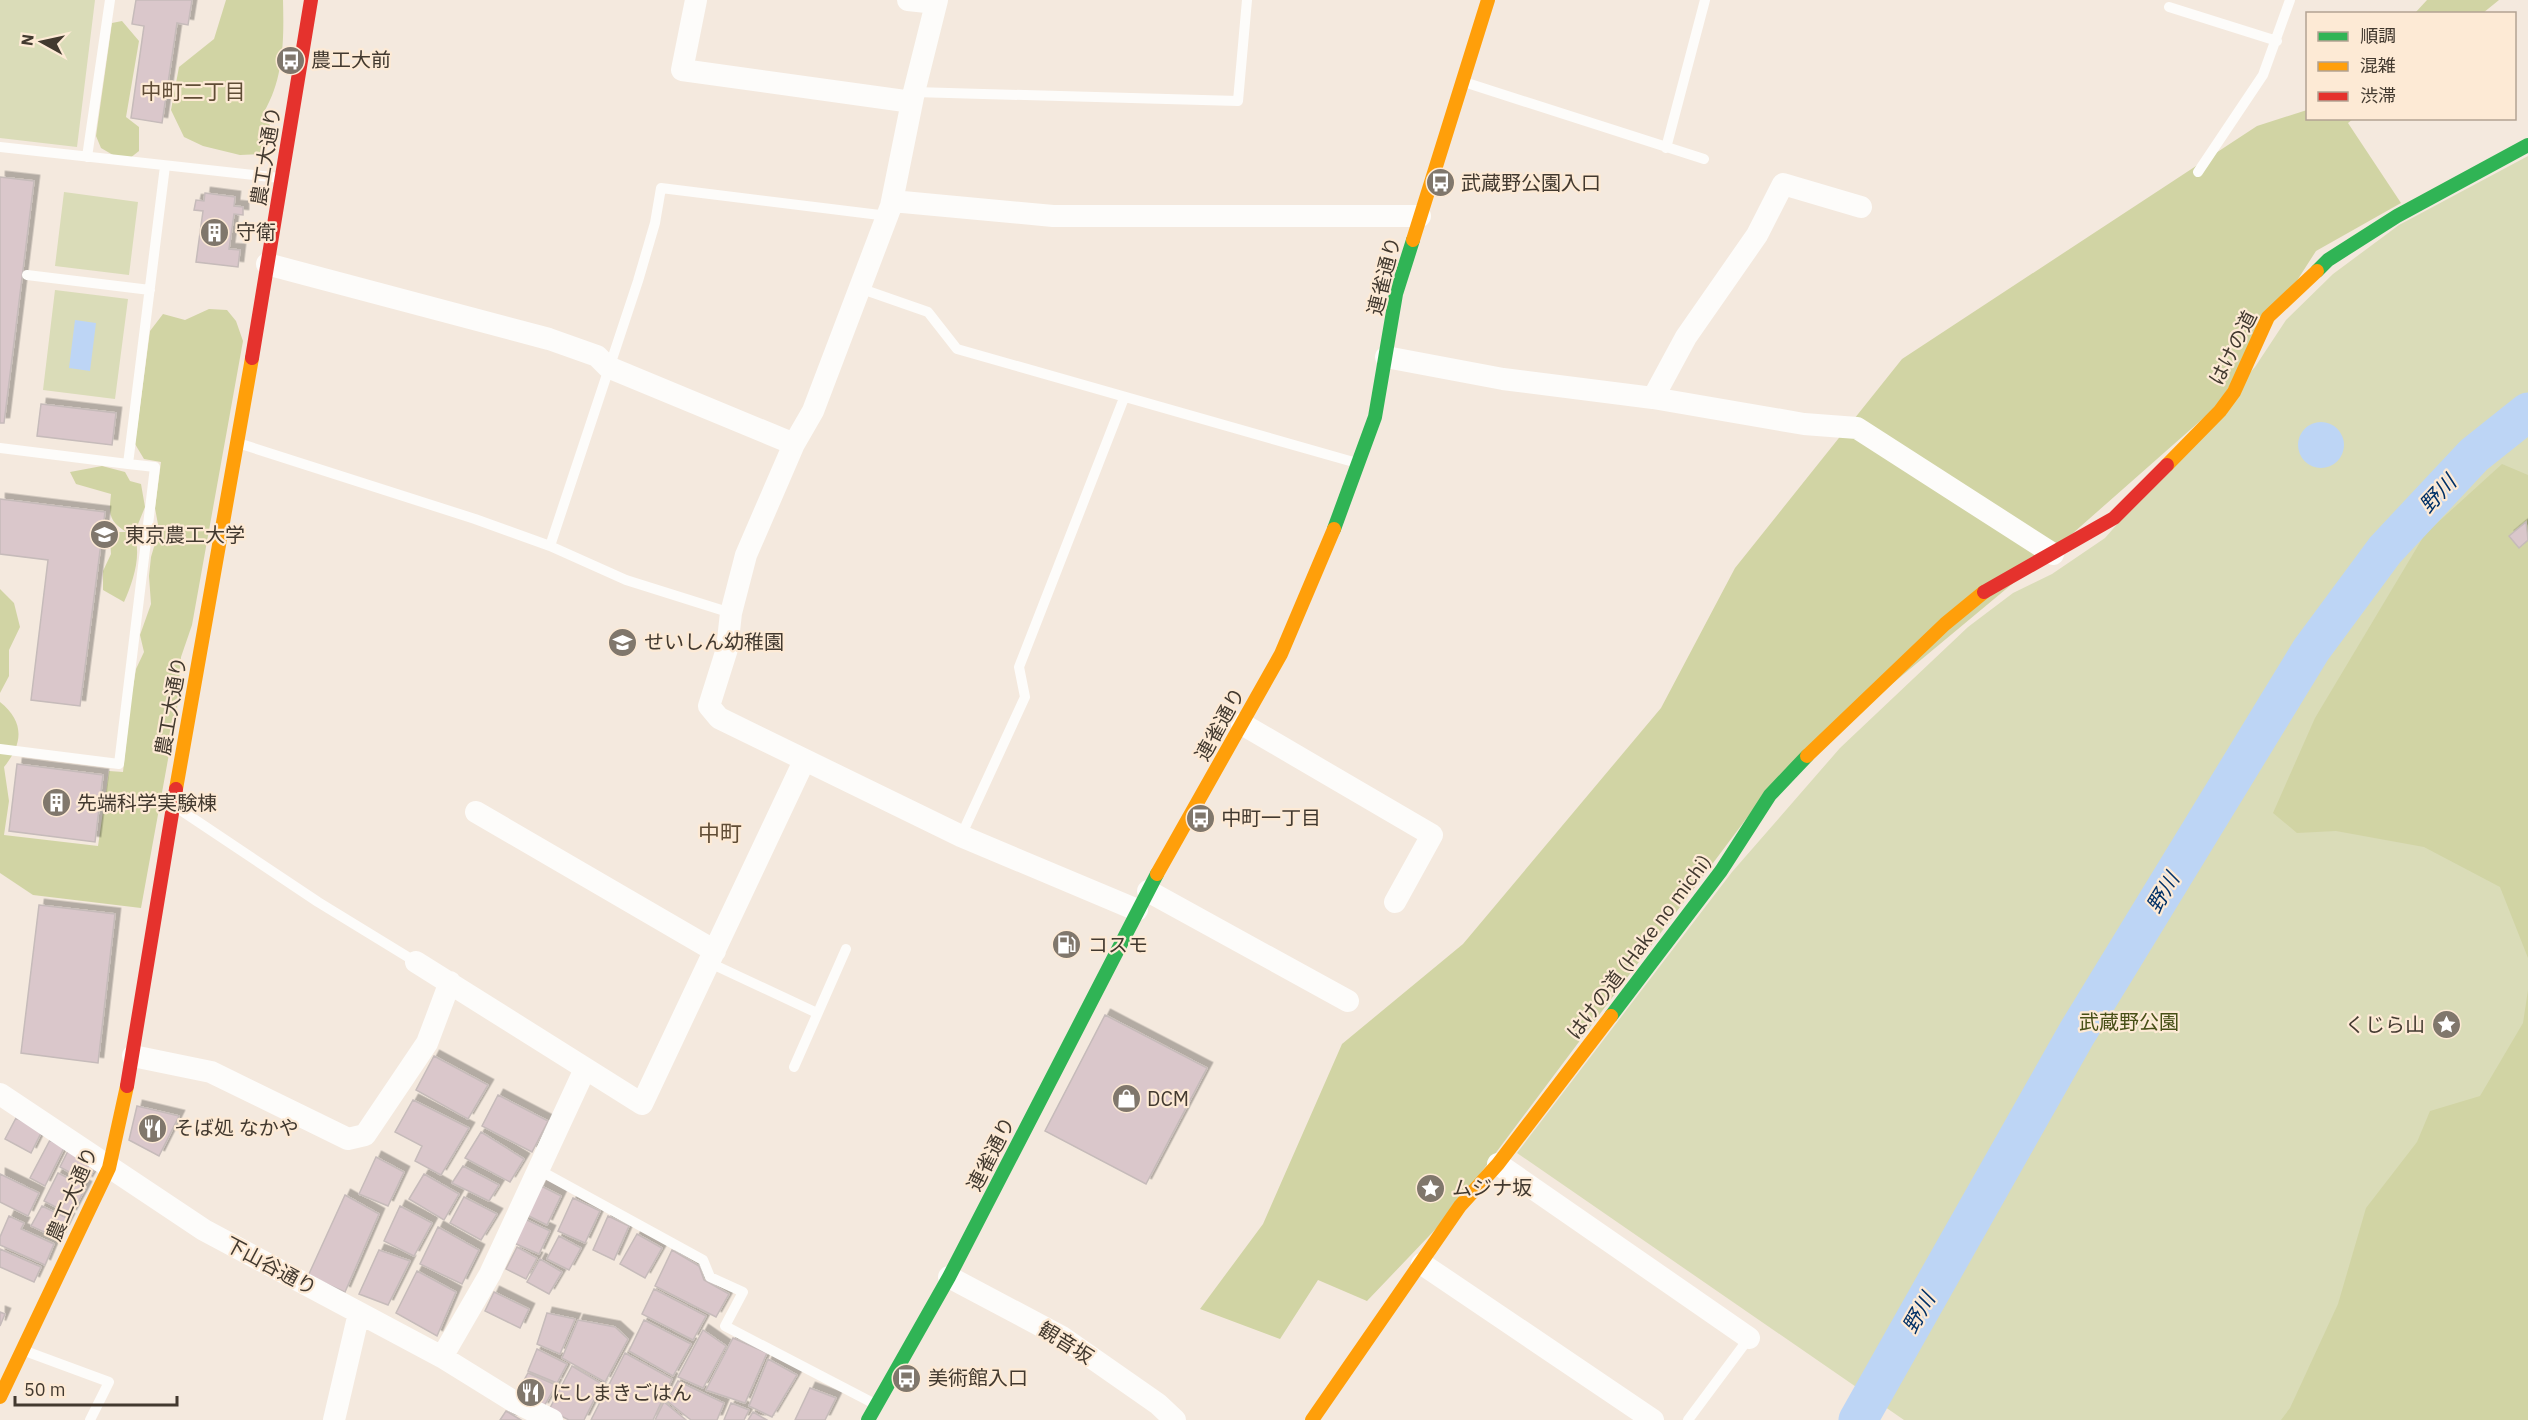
<svg xmlns="http://www.w3.org/2000/svg" width="2528" height="1420" font-family="'IBM Plex Sans','Noto Sans JP',sans-serif">
<style>
.green{fill:#dadcb8}
.forest{fill:#d1d4a4}
.water{fill:#bdd5f5}
.lines{fill:none;stroke-linecap:round;stroke-linejoin:round}
.river{stroke:#bdd5f5;stroke-width:39}
.building{fill:#dac7cb;stroke:#c6bbba;stroke-width:1.5;filter:url(#shadow)}
.lane{stroke:#fdfcfa;stroke-width:10}
.street{stroke:#fdfcfa;stroke-width:22}
.fast{stroke:#30b455;stroke-width:14}
.slow{stroke:#ff9f0a;stroke-width:14}
.jam{stroke:#e5322d;stroke-width:14}
.labels{text-anchor:middle;stroke-width:4.5;stroke-linejoin:round;paint-order:stroke}
.poi-label{font-size:20px;fill:#42392f;stroke:#fdead5;text-anchor:start}
.street-label{font-size:20px;fill:#42392f;stroke:#fdead5}
.park-label{font-size:20px;fill:#474f16;stroke:#fdead5}
.neighbourhood-label{font-size:21px;fill:#604d36;stroke:#fdead5}
.water-label{font-size:21px;font-style:italic;fill:#013066;stroke:#fdead5}
.quarter-label{font-size:22px;fill:#604d36;stroke:#fdead5}
</style>
<defs>
<filter id="shadow"><feDropShadow dx="5.5" dy="-5.5" stdDeviation="0" flood-color="#0004"/></filter>
</defs>
<rect width="100%" height="100%" fill="#f4e9de"/>
<path class="green" d="M 0,0 L 95,0 L 77,147 L 0,138 Z
M 2528,156 L 2528,1420 L 1904,1420 L 1517,1153 L 1732,872 L 1840,748 L 1968,627 L 2013,593 L 2052,574 L 2105,538 L 2255,367 L 2286,320 L 2333,274 L 2399,225 Z
M 64,192 L 138,202 L 129,275 L 55,266 Z
M 55,290 L 128,299 L 115,399 L 43,390 Z"/>
<path class="forest" d="M 226,0 L 283,0 C 284,39 284,78 264,112 L 270,125 L 265,154 L 240,155 L 203,146 L 184,137 L 171,110 L 179,67 L 214,39 Z
M 2427,0 L 2499,0 L 2483,13 L 2415,13 Z
M 122,21 L 139,41 L 126,117 L 139,127 L 139,151 L 125,162 L 101,148 L 96,136 L 112,23 Z
M 2307,110 L 2308,118 L 2353,119 L 2348,123 L 2401,203 L 2316,251 L 2216,407 L 2072,534 L 1773,783 L 1450,1214 L 1367,1301 L 1318,1280 L 1280,1339 L 1200,1309 L 1263,1224 L 1342,1044 L 1463,944 L 1661,708 L 1735,568 L 1902,359 L 2257,126 Z
M 209,309 L 227,310 L 236,321 L 243,341 L 192,625 L 181,657 L 177,710 L 141,908 L 33,895 L 0,873 L 0,702 C 25,722 23,744 4,767 L 9,801 L 4,835 L 98,846 L 109,771 L 123,772 L 131,699 L 136,669 L 144,652 L 140,635 L 151,604 L 149,576 L 151,557 L 159,530 L 155,508 L 161,462 L 144,459 L 135,444 L 150,331 L 163,314 L 185,320 Z
M 2502,464 L 2528,475 L 2528,958 L 2500,887 L 2424,847 L 2336,831 L 2297,833 L 2273,813 L 2315,718 L 2425,534 Z
M 102,466 L 125,472 L 130,481 L 141,484 L 145,507 L 134,534 C 142,555 133,582 124,602 L 103,590 L 103,571 L 111,554 L 110,537 L 117,532 L 126,532 C 108,520 109,514 111,494 L 76,484 L 70,472 Z
M 0,589 L 14,603 L 20,627 L 9,650 L 9,676 L 0,693 Z
M 2528,990 L 2528,1420 L 2281,1420 L 2290,1408 L 2338,1304 L 2366,1208 L 2417,1142 L 2430,1111 L 2480,1096 L 2523,1023 Z"/>
<path class="water" d="M 75,320 L 96,323 L 90,371 L 69,368 Z
M2298 445a23 23 0 1 1 46 0a23 23 0 1 1-46 0Z"/>
<g class="lines">
<path class="river" d="M 1858,1420 L 2077,1033 L 2311,650 L 2385,550 L 2474,455 L 2528,412"/>
</g>
<path class="building" d="M 136,0 L 192,0 L 188,25 L 177,23 L 162,123 L 131,118 L 144,26 L 132,24 Z
M 0,177 L 34,181 L 4,423 L 0,423 Z
M 205,193 L 235,197 L 234,206 L 243,207 L 243,215 L 234,214 L 229,249 L 240,250 L 238,267 L 196,262 L 203,211 L 194,210 L 196,200 L 204,201 Z
M 41,404 L 116,413 L 112,445 L 37,436 Z
M 0,499 L 105,512 L 80,706 L 31,700 L 48,560 L 0,554 Z
M 2526,522 L 2528,540 L 2519,548 L 2509,536 Z
M 17,764 L 103,775 L 95,842 L 9,831 Z
M 39,905 L 115,914 L 98,1063 L 21,1053 Z
M 1105,1015 L 1207,1068 L 1146,1184 L 1045,1131 Z
M 434,1056 L 488,1085 L 468,1119 L 416,1090 Z
M 498,1095 L 548,1121 L 532,1152 L 482,1126 Z
M 413,1100 L 469,1128 L 441,1175 L 415,1161 L 422,1146 L 395,1132 Z
M 137,1106 L 179,1116 L 159,1156 L 129,1140 Z
M 16,1118 L 42,1131 L 31,1153 L 5,1139 Z
M 481,1132 L 524,1159 L 510,1182 L 465,1158 Z
M 50,1140 L 64,1148 L 45,1186 L 30,1178 Z
M 68,1151 L 94,1170 L 87,1182 L 60,1167 Z
M 376,1157 L 404,1172 L 388,1206 L 359,1194 Z
M 463,1166 L 499,1185 L 489,1201 L 452,1183 Z
M 58,1173 L 86,1187 L 71,1215 L 44,1201 Z
M 0,1174 L 39,1193 L 28,1216 L 0,1202 Z
M 424,1174 L 459,1194 L 444,1220 L 409,1199 Z
M 541,1186 L 561,1196 L 547,1225 L 527,1215 Z
M 345,1195 L 379,1214 L 345,1292 L 308,1276 Z
M 464,1197 L 497,1214 L 481,1240 L 450,1223 Z
M 573,1198 L 600,1211 L 585,1243 L 558,1231 Z
M 42,1206 L 69,1219 L 59,1239 L 31,1226 Z
M 400,1206 L 432,1223 L 414,1256 L 384,1241 Z
M 9,1216 L 24,1223 L 21,1229 L 54,1244 L 45,1265 L 0,1245 L 0,1237 Z
M 608,1216 L 629,1226 L 614,1260 L 593,1250 Z
M 525,1219 L 550,1231 L 539,1254 L 514,1243 Z
M 438,1227 L 479,1250 L 462,1284 L 420,1264 Z
M 637,1234 L 662,1248 L 645,1278 L 620,1264 Z
M 559,1236 L 581,1248 L 569,1270 L 547,1259 Z
M 517,1247 L 537,1258 L 526,1279 L 506,1269 Z
M 0,1249 L 41,1267 L 34,1282 L 0,1267 Z
M 379,1250 L 410,1261 L 388,1305 L 359,1294 Z
M 672,1250 L 699,1266 L 704,1280 L 729,1294 L 716,1317 L 655,1286 Z
M 540,1259 L 562,1272 L 549,1294 L 527,1282 Z
M 417,1271 L 456,1292 L 437,1336 L 396,1313 Z
M 654,1289 L 706,1316 L 693,1340 L 642,1314 Z
M 494,1292 L 529,1309 L 520,1328 L 485,1311 Z
M 0,1312 L 5,1314 L 0,1326 Z
M 547,1313 L 575,1319 L 560,1354 L 537,1344 Z
M 578,1320 L 615,1327 L 628,1339 L 605,1382 L 562,1358 Z
M 644,1320 L 691,1344 L 673,1376 L 629,1351 Z
M 703,1330 L 726,1346 L 703,1388 L 678,1377 Z
M 733,1338 L 767,1353 L 745,1403 L 706,1390 Z
M 537,1349 L 567,1364 L 557,1383 L 528,1371 Z
M 625,1353 L 672,1379 L 653,1420 L 591,1420 Z
M 768,1359 L 797,1375 L 772,1417 L 749,1406 Z
M 572,1366 L 602,1384 L 584,1420 L 569,1420 L 549,1410 Z
M 528,1373 L 556,1385 L 543,1408 L 516,1395 Z
M 678,1381 L 724,1403 L 717,1420 L 691,1420 L 667,1401 Z
M 810,1388 L 836,1398 L 825,1420 L 795,1420 Z
M 664,1402 L 686,1420 L 655,1420 Z
M 731,1403 L 749,1410 L 744,1420 L 724,1420 Z
M 506,1411 L 521,1420 L 500,1420 Z
M 753,1412 L 767,1420 L 748,1420 Z"/>
<g class="lines">
<path class="lane" d="M 2169,7 L 2277,41
M 1464,82 L 1704,159
M 914,92 L 1238,101 L 1247,0
M 0,147 L 280,178
M 1666,148 L 1705,0
M 87,157 L 110,0
M 2198,172 L 2263,75 L 2290,0
M 27,275 L 150,290
M 862,289 L 928,312 L 957,349 L 1357,463
M 238,443 L 475,519 L 550,546 L 626,580 L 731,613
M 0,448 L 128,464 L 165,166
M 550,546 L 638,281 L 655,223 L 661,188 L 888,216
M 0,749 L 119,764 L 155,467 L 128,464
M 176,807 L 318,902 L 416,962
M 961,836 L 1025,697 L 1019,667 L 1124,398
M 710,963 L 817,1013
M 794,1067 L 846,949
M 537,1169 L 703,1260 L 710,1277 L 743,1292 L 725,1326 L 873,1403
M 25,1351 L 109,1382 L 90,1420
M 1688,1420 L 1749,1338"/>
<path class="street" d="M 696,0 L 682,70 L 912,102
M 908,0 L 936,3
M 937,0 L 914,92 L 891,206 L 813,411 L 794,444 L 746,555 L 731,613 L 727,649 L 709,706 L 719,718 L 961,836 L 1137,910
M 892,201 L 1053,216 L 1420,216
M 267,264 L 549,339 L 597,356 L 608,367 L 794,444
M 1386,357 L 1503,379 L 1653,398 L 1804,424 L 1857,428 L 2053,554
M 1653,398 L 1686,337 L 1757,235 L 1783,184 L 1861,207
M 1242,724 L 1432,835 L 1395,902
M 476,812 L 715,951
M 1148,891 L 1348,1001
M 416,962 L 642,1104 L 804,761
M 133,1056 L 211,1072 L 348,1139 L 365,1135 L 427,1043 L 450,982
M 0,1094 L 204,1230 L 442,1357 L 513,1401 L 552,1420
M 1498,1164 L 1749,1338
M 1422,1264 L 1653,1420
M 949,1277 L 1062,1337 L 1158,1404 L 1175,1420
M 442,1357 L 490,1274 L 585,1069
M 334,1420 L 359,1313"/>
<path class="fast" d="M 2317,271 L 2328,260 L 2397,216 L 2528,145
M 1334,529 L 1375,417 L 1396,294 L 1413,240
M 1611,1016 L 1721,871 L 1770,795 L 1807,756
M 868,1420 L 949,1277 L 1157,874"/>
<path class="slow" d="M 1413,240 L 1488,0
M 2167,465 L 2220,411 L 2234,392 L 2268,317 L 2317,271
M 1807,756 L 1945,624 L 1984,592
M 176,789 L 252,358
M 1157,874 L 1281,654 L 1334,529
M 0,1397 L 109,1168 L 127,1086
M 1312,1420 L 1460,1206 L 1498,1164 L 1611,1016"/>
<path class="jam" d="M 252,358 L 311,0
M 1984,592 L 2114,518 L 2167,465
M 127,1086 L 176,789"/>
</g>
<defs>
<symbol id="bus-disc" viewBox="-11 -11 22 22"><circle r="9.5" fill="#80776c" stroke="#fdead5"/><path d="M-5-6H5V4H4V6H2V4H-2V6H-4V4H-5ZM-3.5-4V0h7V-4ZM-3.5 1.2v1.5H-2V1.2ZM2 1.2v1.5H3.5V1.2Z" fill="#fff"/></symbol>
<symbol id="building-disc" viewBox="-11 -11 22 22"><circle r="9.5" fill="#80776c" stroke="#fdead5"/><path d="M-4-6H4V6H1V3H-1V6H-4ZM-2.5-4.3h1.7v1.8h-1.7ZM.8-4.3h1.7v1.8H.8ZM-2.5-1h1.7V.8h-1.7ZM.8-1h1.7V.8H.8Z" fill="#fff"/></symbol>
<symbol id="university-disc" viewBox="-11 -11 22 22"><circle r="9.5" fill="#80776c" stroke="#fdead5"/><path d="M0-5L7-2L0 1L-7-2ZM-4 1L0 2.5L4 1V4Q0 6-4 4Z" fill="#fff"/></symbol>
<symbol id="school-disc" viewBox="-11 -11 22 22"><circle r="9.5" fill="#80776c" stroke="#fdead5"/><path d="M0-5L7-2L0 1L-7-2ZM-4 1L0 2.5L4 1V4Q0 6-4 4Z" fill="#fff"/></symbol>
<symbol id="fuel-disc" viewBox="-11 -11 22 22"><circle r="9.5" fill="#80776c" stroke="#fdead5"/><path d="M-5.5-6h7V0h2V4h1.3V-2.5L3-4.5l.8-.8L6-3V5H2.5V1h-1V6h-7ZM-4.2-4.7v3.2H.2V-4.7Z" fill="#fff"/></symbol>
<symbol id="sight-disc" viewBox="-11 -11 22 22"><circle r="9.5" fill="#80776c" stroke="#fdead5"/><path d="M0-6L1.8-2.2L6-1.7L2.9 1.2L3.7 5.4L0 3.3L-3.7 5.4L-2.9 1.2L-6-1.7L-1.8-2.2Z" fill="#fff"/></symbol>
<symbol id="shop-disc" viewBox="-11 -11 22 22"><circle r="9.5" fill="#80776c" stroke="#fdead5"/><path d="M-5-2.5h2.3a2.7 3.5 0 0 1 5.4 0H5L5.5 6h-11ZM-1.5-2.5h3a1.5 2.3 0 0 0-3 0Z" fill="#fff"/></symbol>
<symbol id="restaurant-disc" viewBox="-11 -11 22 22"><circle r="9.5" fill="#80776c" stroke="#fdead5"/><path d="M-5-6h1v4h1v-4h1v4h1v-4h1v5L-1.5 .5V6h-2V.5L-5-1ZM5-6V6H3V1.5H1.5Q1.5-4 5-6Z" fill="#fff"/></symbol>
</defs>
<g fill-rule="evenodd">
<use href="#bus-disc" x="274" y="44" width="33" height="33"/>
<use href="#bus-disc" x="1424" y="166" width="33" height="33"/>
<use href="#building-disc" x="198" y="216" width="33" height="33"/>
<use href="#university-disc" x="88" y="518" width="33" height="33"/>
<use href="#school-disc" x="606" y="626" width="33" height="33"/>
<use href="#building-disc" x="40" y="786" width="33" height="33"/>
<use href="#bus-disc" x="1184" y="802" width="33" height="33"/>
<use href="#fuel-disc" x="1050" y="928" width="33" height="33"/>
<use href="#sight-disc" x="2430" y="1008" width="33" height="33"/>
<use href="#shop-disc" x="1110" y="1082" width="33" height="33"/>
<use href="#restaurant-disc" x="136" y="1112" width="33" height="33"/>
<use href="#sight-disc" x="1414" y="1172" width="33" height="33"/>
<use href="#bus-disc" x="890" y="1362" width="33" height="33"/>
<use href="#restaurant-disc" x="514" y="1376" width="33" height="33"/>
</g>
<g class="labels">
<g class="poi-label">
<text x="311" y="67">農工大前</text>
<text x="1461" y="190">武蔵野公園入口</text>
<text x="236" y="239">守衛</text>
<text x="125" y="542">東京農工大学</text>
<text x="644" y="649">せいしん幼稚園</text>
<text x="77" y="810">先端科学実験棟</text>
<text x="1221" y="825">中町一丁目</text>
<text x="1088" y="952">コスモ</text>
<text x="2425" y="1032" text-anchor="end">くじら山</text>
<text x="1147" y="1106">DCM</text>
<text x="174" y="1135">そば処 なかや</text>
<text x="1452" y="1195">ムジナ坂</text>
<text x="928" y="1385">美術館入口</text>
<text x="552" y="1400">にしまきごはん</text>
</g>
<g class="street-label">
<text transform="translate(266 156) rotate(-81)" y="7">農工大通り</text>
<text transform="translate(1384 276) rotate(-76)" y="7">連雀通り</text>
<text transform="translate(2233 348) rotate(-63)" y="7">はけの道</text>
<text transform="translate(171 706) rotate(-80)" y="7">農工大通り</text>
<text transform="translate(1220 724) rotate(-61)" y="7">連雀通り</text>
<text transform="translate(1639 947) rotate(-53)" y="7">はけの道 (Hake no michi)</text>
<text transform="translate(991 1154) rotate(-63)" y="7">連雀通り</text>
<text transform="translate(72 1194) rotate(-67)" y="7">農工大通り</text>
<text transform="translate(271 1266) rotate(28)" y="7">下山谷通り</text>
<text transform="translate(1066 1343) rotate(32)" y="7">観音坂</text>
</g>
<g class="park-label">
<text x="2129" y="1029">武蔵野公園</text>
</g>
<g class="neighbourhood-label">
<text x="193" y="99">中町二丁目</text>
</g>
<g class="water-label">
<text transform="translate(2438 494) rotate(-47)" y="7">野川</text>
<text transform="translate(2163 893) rotate(-59)" y="7">野川</text>
<text transform="translate(1919 1313) rotate(-60)" y="7">野川</text>
</g>
<g class="quarter-label">
<text x="720" y="841">中町</text>
</g>
</g>
<rect x="2306" y="12" width="210" height="108" fill="#fdead5" stroke="#b2a393" stroke-width="1.5"/>
<rect x="2318" y="32" width="30" height="9" fill="#30b455" stroke="#b2a393" stroke-width="1.5"/>
<text x="2360" y="42" font-size="18" fill="#42392f">順調</text>
<rect x="2318" y="62" width="30" height="9" fill="#ff9f0a" stroke="#b2a393" stroke-width="1.5"/>
<text x="2360" y="72" font-size="18" fill="#42392f">混雑</text>
<rect x="2318" y="92" width="30" height="9" fill="#e5322d" stroke="#b2a393" stroke-width="1.5"/>
<text x="2360" y="102" font-size="18" fill="#42392f">渋滞</text>
<g transform="translate(42 42) rotate(278)" stroke="#fdead5" stroke-width="4.5" paint-order="stroke">
<path d="M0-4.5L10 22L0 15L-10 22Z" fill="#42392f"/>
<text y="-9" font-size="16" font-weight="bold" text-anchor="middle" fill="#42392f">N</text>
</g>
<path d="M15 1396v9h162v-9" fill="none" stroke="#42392f" stroke-width="3"/>
<text x="24" y="1396" font-size="18" fill="#42392f" stroke="#fdead5" stroke-width="4.5" paint-order="stroke">50 m</text>
</svg>
